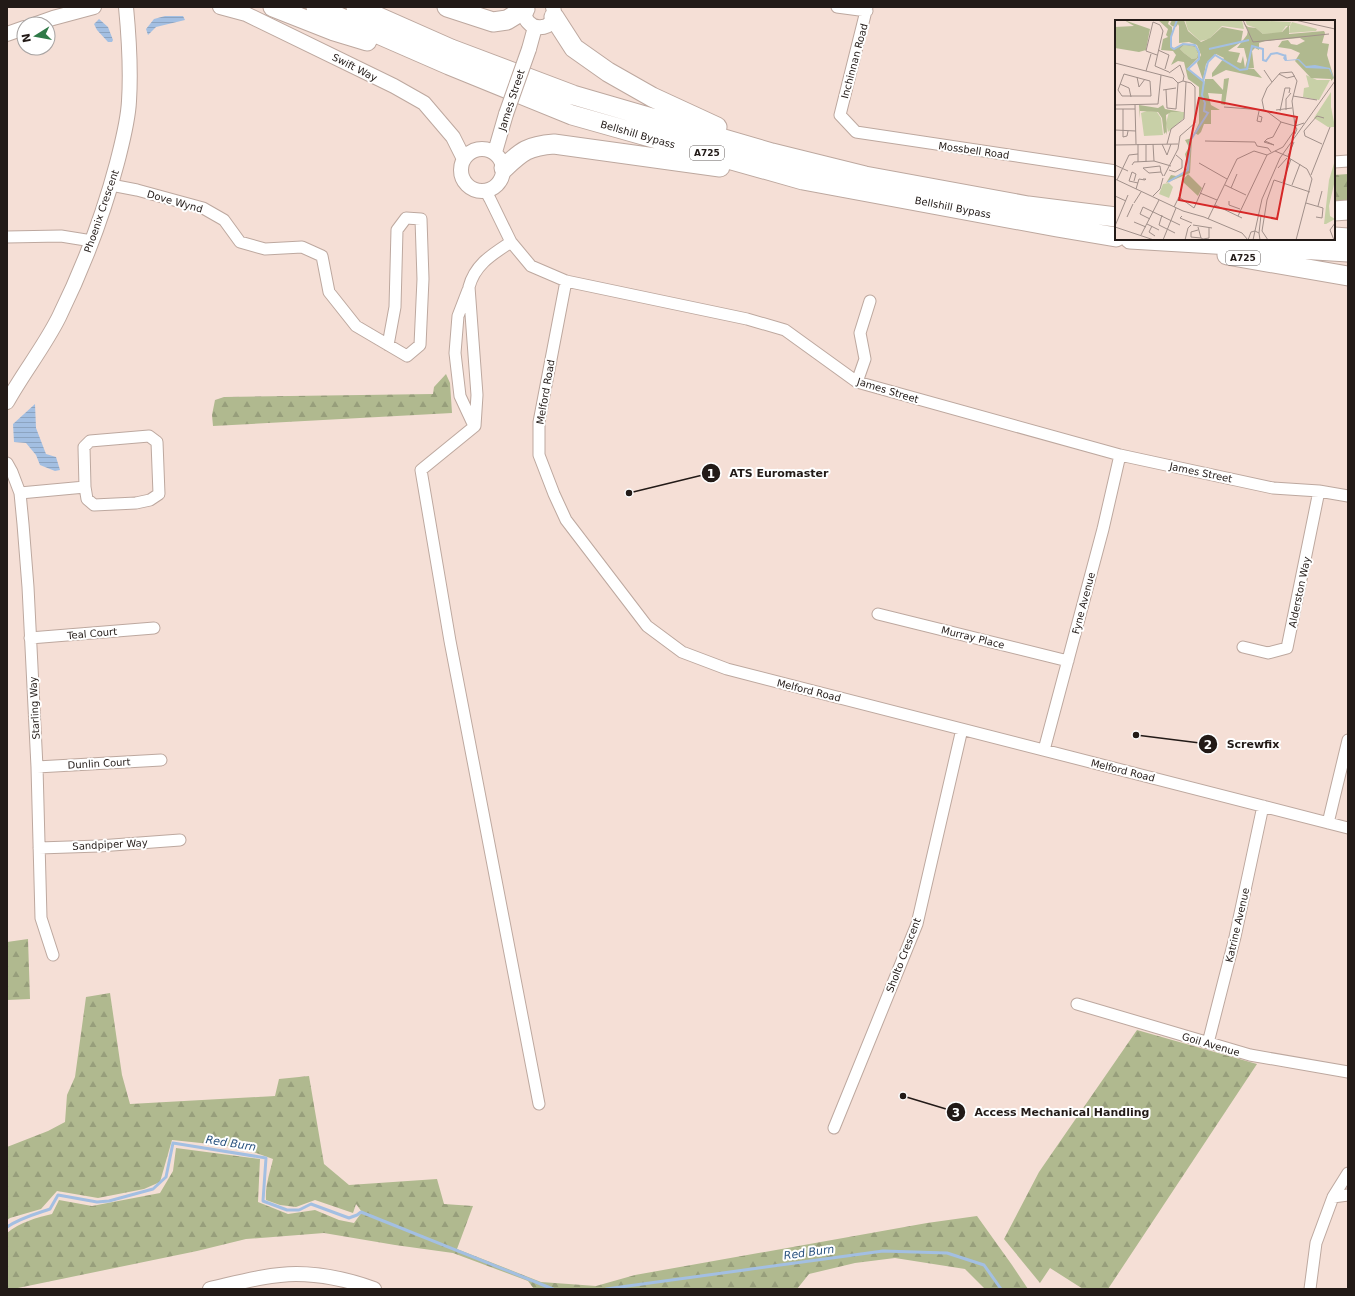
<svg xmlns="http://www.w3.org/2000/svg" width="1355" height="1296" font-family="'DejaVu Sans',sans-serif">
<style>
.forest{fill:url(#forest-firs)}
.water{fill:url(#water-rules)}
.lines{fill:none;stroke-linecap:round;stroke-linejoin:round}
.stream{stroke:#a3bfe2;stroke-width:3}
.minor-casing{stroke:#bda89f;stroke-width:13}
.tertiary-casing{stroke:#bda89f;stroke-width:16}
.trunk-casing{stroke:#bda89f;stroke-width:21}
.minor{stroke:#fff;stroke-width:11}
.tertiary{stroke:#fff;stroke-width:14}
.trunk{stroke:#fff;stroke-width:19}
.tertiary-bridge-casing{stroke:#bda89f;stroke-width:16;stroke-linecap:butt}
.tertiary-bridge{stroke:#fff;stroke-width:14}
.labels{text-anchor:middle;stroke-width:4;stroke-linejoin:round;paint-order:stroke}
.shield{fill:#fff;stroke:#645f5d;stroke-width:1}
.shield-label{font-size:9px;font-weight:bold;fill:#221a17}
.street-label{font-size:10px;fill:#221a17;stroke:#fff}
.water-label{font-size:11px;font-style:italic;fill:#29527f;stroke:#fff}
.inset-river{fill:none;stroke:#a3bfe2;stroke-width:2}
.inset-road{fill:none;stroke:#a1908a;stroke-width:1}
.view{fill:#d62828;fill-opacity:0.15;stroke:#d62828;stroke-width:2}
.inset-edge{fill:none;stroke:#221a17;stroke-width:2}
.leader{fill:none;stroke:#221a17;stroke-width:1.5}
.callout-dot{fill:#221a17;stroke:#fff;stroke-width:1.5}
.mark-label{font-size:12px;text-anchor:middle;font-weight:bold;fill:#fff}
.callout-label{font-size:11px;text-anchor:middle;font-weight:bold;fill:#221a17;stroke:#fff;stroke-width:4;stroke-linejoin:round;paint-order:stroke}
</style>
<defs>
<pattern id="forest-firs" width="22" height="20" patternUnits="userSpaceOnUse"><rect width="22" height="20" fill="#b0b98f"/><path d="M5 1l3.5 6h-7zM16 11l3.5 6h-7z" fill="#979e7b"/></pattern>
<pattern id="water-rules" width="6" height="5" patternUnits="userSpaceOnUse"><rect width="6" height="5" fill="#a3bfe2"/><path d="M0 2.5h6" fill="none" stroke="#8ca4c1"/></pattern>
</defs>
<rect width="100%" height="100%" fill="#f5dfd6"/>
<path class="forest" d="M 1348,174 L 1348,207 L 1334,207 L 1334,175 Z
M 446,374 L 450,383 L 452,413 L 213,426 L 212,415 L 215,400 L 224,397 L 433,394 L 434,387 Z
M 28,939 L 30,999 L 7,1000 L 7,942 Z
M 110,993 L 122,1075 L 130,1104 L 275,1096 L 279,1079 L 309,1076 L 324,1164 L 349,1185 L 437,1179 L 444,1204 L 473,1206 L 457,1249 L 541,1282 L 596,1286 L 635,1275 L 927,1223 L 977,1216 L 1012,1265 L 1028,1289 L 985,1289 L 965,1269 L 895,1258 L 855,1263 L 809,1274 L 797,1289 L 534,1289 L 528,1281 L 453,1253 L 395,1245 L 324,1233 L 246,1239 L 197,1251 L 13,1289 L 7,1289 L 7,1233 C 20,1222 36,1218 52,1214 L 59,1200 L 92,1206 L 160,1193 L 173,1171 L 176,1148 L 260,1159 L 258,1202 L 288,1214 L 315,1210 L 339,1220 L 354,1223 L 362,1212 L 356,1204 L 353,1213 L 315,1200 L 296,1207 L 280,1205 L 266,1200 C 265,1185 270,1173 273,1159 L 239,1147 L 172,1140 L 160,1182 L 144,1189 L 98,1198 L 57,1191 L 41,1209 L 10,1218 L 7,1220 L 7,1147 L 48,1131 L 65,1122 L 67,1095 L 75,1077 L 86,997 Z
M 1137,1030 L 1257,1064 L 1108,1289 L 1083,1289 L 1050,1268 L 1040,1283 L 1004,1239 L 1039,1172 Z"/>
<path class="water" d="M 165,16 L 183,16 L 185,20 L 156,27 L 148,35 L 146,29 L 154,19 Z
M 99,19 L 108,27 L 113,40 L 112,42 L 108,42 L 97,30 L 94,24 Z
M 35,404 L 36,428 L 46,454 L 56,457 L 60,470 L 55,471 L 40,465 L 36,455 L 26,443 L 14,442 L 13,424 Z"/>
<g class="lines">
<path class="stream" d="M 7,1227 C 20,1218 35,1214 50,1209 L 58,1195 L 97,1202 L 109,1201 L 153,1189 L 166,1177 L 173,1143 L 266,1158 L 263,1201 L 287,1210 L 299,1210 L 311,1204 L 349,1218 L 357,1215 L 361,1212 L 553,1289
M 606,1289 L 883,1251 L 947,1253 L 984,1265 L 1001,1289"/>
<defs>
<path id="minor" d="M 837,7 L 867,11
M 867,7 L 840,115 L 856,132 L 1116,171
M 1334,162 L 1348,161
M 111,185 L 137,190 L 203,208 L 224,220 L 240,242 L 265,249 L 302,247 L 322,256 L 329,292 L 356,326 L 407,356 L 420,345 L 423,279 L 421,219 L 406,218 L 397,230 L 395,307 L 388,345
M 485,190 L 490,199 L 511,242 L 531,266 L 566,281 L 747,319 L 785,330 L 857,382 L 1120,455 L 1273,488 L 1319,491 L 1348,496
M 7,237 L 61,236 L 92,241
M 511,242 C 493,254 475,264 469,287 L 477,395 L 475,426 L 421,470 L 450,641 L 539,1104
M 566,281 L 539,422 L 539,455 L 554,494 L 566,520 L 647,626 L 682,652 L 727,669 L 1348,828
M 468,290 L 458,316 L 455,353 L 460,396 L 474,426
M 857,382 L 865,359 L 860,333 L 870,301
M 7,463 L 12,472 L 20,493 L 23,524 L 28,587 L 37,767 L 41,918 L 53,955
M 20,493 L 85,487 L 87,499 L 94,505 L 136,503 L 150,500 L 159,494 L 157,442 L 149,436 L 90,441 L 84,447 L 85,487
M 878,614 L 1068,661
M 30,638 L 154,628
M 1243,647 L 1268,653 L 1287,648 L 1319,491
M 1044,750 L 1103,529 L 1120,455
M 37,767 L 161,760
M 1328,823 L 1348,740
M 39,848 L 99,846 L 180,840
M 1077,1004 L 1250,1055 L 1348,1072
M 1208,1043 L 1235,937 L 1263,806
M 834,1128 L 917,924 L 962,729
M 1333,1197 L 1348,1195
M 1310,1289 L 1316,1243 L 1333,1197 L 1348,1173"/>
<path id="tertiary" d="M 220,7 L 246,14 L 394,86 L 424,103 L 453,137 L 464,159
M 526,7 C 518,33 561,35 553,7
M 36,24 L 53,18 L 94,7
M 7,34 L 24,28
M 529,49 L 535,27
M461 170a21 21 0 1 1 42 0a21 21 0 1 1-42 0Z
M 495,152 L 506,114
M 7,402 C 23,373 44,347 59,317 C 83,268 103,216 117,163 C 122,143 128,122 129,101 C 131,70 129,38 126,7
M 210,1289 C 237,1283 269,1274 296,1274 C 323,1274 349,1280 374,1289"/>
<path id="trunk" d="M 273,7 L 334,31 L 367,41
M 316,7 L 449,65 L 572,115 L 803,180 L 1057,227 L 1116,237
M 356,7 L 451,49 L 573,95 L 772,153 L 865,176 L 1028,206 L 1116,217
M 447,7 L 493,22 L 507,20 L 525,9
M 554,17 L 574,48 L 608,72 L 652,97 L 717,127
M 504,168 C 522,151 528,146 554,144 L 720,167
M 1334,211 L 1348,210
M 1334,237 L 1348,238
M 1130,239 L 1348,252
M 1227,255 L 1348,276"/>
</defs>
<use href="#minor" class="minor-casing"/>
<use href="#tertiary" class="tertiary-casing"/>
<use href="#trunk" class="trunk-casing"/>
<use href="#minor" class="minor"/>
<use href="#tertiary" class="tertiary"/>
<use href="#trunk" class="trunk"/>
<defs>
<path id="tertiary-bridge" d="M 506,114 L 529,49"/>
</defs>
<use href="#tertiary-bridge" class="tertiary-bridge-casing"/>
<use href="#tertiary-bridge" class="tertiary-bridge"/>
</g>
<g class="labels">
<g class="shield">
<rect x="690" y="146" width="34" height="14" rx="3"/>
<rect x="1226" y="251" width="34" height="14" rx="3"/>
</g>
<g class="shield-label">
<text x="707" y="156">A725</text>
<text x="1243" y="261">A725</text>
</g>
<g class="street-label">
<text transform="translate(854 61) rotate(-75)" y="4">Inchinnan Road</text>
<text transform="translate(355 67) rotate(27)" y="4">Swift Way</text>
<text transform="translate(511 100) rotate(-72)" y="4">James Street</text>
<text transform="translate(638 134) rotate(16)" y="4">Bellshill Bypass</text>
<text transform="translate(974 150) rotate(8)" y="4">Mossbell Road</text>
<text transform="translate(175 201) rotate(16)" y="4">Dove Wynd</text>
<text transform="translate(953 207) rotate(11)" y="4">Bellshill Bypass</text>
<text transform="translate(101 211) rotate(-71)" y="4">Phoenix Crescent</text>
<text transform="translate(888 390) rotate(17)" y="4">James Street</text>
<text transform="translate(545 392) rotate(-80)" y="4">Melford Road</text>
<text transform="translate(1201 472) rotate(12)" y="4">James Street</text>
<text transform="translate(1299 592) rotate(-78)" y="4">Alderston Way</text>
<text transform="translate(1083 603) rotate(-75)" y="4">Fyne Avenue</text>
<text transform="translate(92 633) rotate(-5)" y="4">Teal Court</text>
<text transform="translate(973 637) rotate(14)" y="4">Murray Place</text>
<text transform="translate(809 690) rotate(14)" y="4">Melford Road</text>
<text transform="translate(34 708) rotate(-93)" y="4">Starling Way</text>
<text transform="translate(99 763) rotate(-3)" y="4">Dunlin Court</text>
<text transform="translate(1123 770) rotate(14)" y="4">Melford Road</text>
<text transform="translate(110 844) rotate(-3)" y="4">Sandpiper Way</text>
<text transform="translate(1237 925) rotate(-77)" y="4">Katrine Avenue</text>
<text transform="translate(903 955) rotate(-69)" y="4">Sholto Crescent</text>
<text transform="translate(1211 1044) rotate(16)" y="4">Goil Avenue</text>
</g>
<g class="water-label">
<text transform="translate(231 1143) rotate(9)" y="4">Red Burn</text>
<text transform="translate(809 1252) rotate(-8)" y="4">Red Burn</text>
</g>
</g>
<g transform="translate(1115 20)">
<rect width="220" height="220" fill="#f5dfd6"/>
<path d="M 70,0 L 127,0 L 129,9 L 107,6 L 94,19 L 85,21 L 73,10 ZM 130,0 L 176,2 L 175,6 L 177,2 L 202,9 L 201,11 L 174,13 L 175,6 L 171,6 L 166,13 L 148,14 L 141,8 L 132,5 ZM 69,25 L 80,27 L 83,32 L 82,38 L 77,39 L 69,33 L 65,29 ZM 191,55 L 202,60 L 215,60 L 204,80 L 188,77 L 189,68 L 194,67 ZM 216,72 L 216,87 L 220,107 L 213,107 L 199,98 ZM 32,91 L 42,92 L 46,98 L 48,115 L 29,116 L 26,93 ZM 54,92 L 69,92 L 69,98 L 53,112 L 51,103 ZM 220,140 L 220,160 L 214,186 L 215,196 L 220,199 L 211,204 L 209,204 L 214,160 ZM 54,163 L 58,167 L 54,178 L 44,174 L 48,164 Z" fill="#c8d0a7"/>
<path d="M 9,0 L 35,9 L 31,30 L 24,32 L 0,28 L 0,7 L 19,6 ZM 43,0 L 54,1 L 53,4 L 57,7 L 57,29 L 68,24 L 80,26 L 84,37 L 72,49 L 89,62 L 89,65 L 90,59 L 98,59 L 108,70 L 109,59 L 114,58 L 110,85 L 106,84 L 107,74 L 93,73 L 96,85 L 105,90 L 96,90 L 96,104 L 89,104 L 86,112 L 83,115 L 80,113 L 77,119 L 75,153 L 51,163 L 56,155 L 61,156 L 69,153 L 73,146 L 70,134 L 74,127 L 70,120 L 77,118 L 84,103 L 84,67 L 73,59 L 69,42 L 63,41 L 56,45 L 61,35 L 58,31 L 46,30 L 48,19 L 53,17 L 51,15 L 53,9 ZM 69,25 L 80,27 L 83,32 L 82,38 L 77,39 L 69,33 L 65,29 ZM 57,0 L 69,0 L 73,11 L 86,22 L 95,18 L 107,7 L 128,11 L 126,22 L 113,31 L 125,33 L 122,42 L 126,43 L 128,36 L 130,48 L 132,40 L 129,28 L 122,28 L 132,15 L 133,10 L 128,3 L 133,7 L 141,8 L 148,14 L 167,12 L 174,5 L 174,14 L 209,11 L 210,13 L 207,23 L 214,24 L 212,35 L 219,58 L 216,61 L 216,59 L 196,58 L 180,41 L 185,33 L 176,29 L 163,27 L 167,21 L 173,20 L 176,24 L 182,25 L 190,21 L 185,18 L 208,16 L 150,21 L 144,23 L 144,30 L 140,28 L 137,31 L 139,48 L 131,49 L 139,49 L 147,58 L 111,50 L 97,57 L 97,53 L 109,38 L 101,34 L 91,44 L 88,60 L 82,43 L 86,35 L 82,25 L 74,22 L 64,23 L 64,6 L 63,4 L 61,7 L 57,6 L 55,4 ZM 24,85 L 43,88 L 48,85 L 50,89 L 67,92 L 56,92 L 51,95 L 52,115 L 51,112 L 49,114 L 47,98 L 43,92 L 25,91 L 25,99 ZM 73,154 L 87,168 L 83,176 L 67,161 Z" fill="#b0b98f" fill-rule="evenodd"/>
<path d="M 171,34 L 172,40 L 184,39 L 191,46 L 200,45 L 215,48 L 219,59 L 214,49 L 191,48 L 183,40 L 170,41 L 168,38 Z" fill="#a3bfe2"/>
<path class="inset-river" d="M 62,0 L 56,17 L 56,27 L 59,29 L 68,24 L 80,25 L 84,32 L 84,39 L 73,49 L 88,61 L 93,42 L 100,35 L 125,50 L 132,49 L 137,26 L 148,29 L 148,40 L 151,41 L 156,34 L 162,33 L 171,36M 94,29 L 134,20M 53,162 L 73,150 L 75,121 L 93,93 L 89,91 L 90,83 L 87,75 L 89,61"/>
<path class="inset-road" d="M 128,0 L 138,22 L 214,14M 180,0 L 220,9M 43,30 L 54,35 L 50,49M 42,35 L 31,31 L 38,2 L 45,5 L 48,11 L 40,46 L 54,52M 0,43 L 58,58 L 63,63 L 68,61 L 76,63 L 80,67 L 80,103 L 65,116 L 63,129 L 49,156M 149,50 L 157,62M 31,51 L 36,34M 54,53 L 65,45 L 69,56 L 68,61M 9,54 L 35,61 L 36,76 L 7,76 L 3,70 ZM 164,54 L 172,58 L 180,56M 22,57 L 24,67 L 30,59M 5,64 L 14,68 L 16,77M 48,70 L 61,68M 51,70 L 52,88 L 61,89 L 63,63M 178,76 L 202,80M 0,85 L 43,84 L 46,55M 20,85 L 21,124M 109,87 L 149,90M 0,89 L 20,89M 8,89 L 8,117 L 12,116 L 13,111M 149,90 L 147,80 L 152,68 L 165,53 L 177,52 L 182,61 L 177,81 L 180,106M 150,90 L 166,102 L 180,106M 161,90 L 177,88M 171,90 L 171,79 L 176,73M 165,91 L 170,68 L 175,68 L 174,73M 144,96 L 147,97 L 146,102 L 142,101 L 144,91M 0,110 L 21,111M 180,114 L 182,109 L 180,106 L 189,103M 90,121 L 140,122 L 142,126 L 153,128 L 156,132M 150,121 L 159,125 L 149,122 L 152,119 L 158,117 L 166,102M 23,124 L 23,142M 31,124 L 31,142M 38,124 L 39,141M 47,124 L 52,135 L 56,124M 52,124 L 56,109 L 69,99 L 71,62M 207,124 L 190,116 L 189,111 L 202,96 L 209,98M 0,125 L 63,124M 160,131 L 174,137M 173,136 L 179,122M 174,138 L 192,149 L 197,159 L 181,220M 84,143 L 112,159M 0,145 L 13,151M 17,145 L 19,142 L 39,141 L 56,146M 163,148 L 172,138M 54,150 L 60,152 L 67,148 L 67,140 L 61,135M 46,152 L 45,146 L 28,148 L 34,153 L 46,152 L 48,156M 196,155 L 215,107M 0,159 L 68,191 L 89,197 L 127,213 L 133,220M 2,160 L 14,135 L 23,134M 19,161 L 21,154 L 17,152 L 14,161 L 23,163M 168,162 L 176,139M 110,165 L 131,175M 177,165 L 185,144M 116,168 L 122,154M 21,169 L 24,159 L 30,160 L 31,159 L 28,159M 85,173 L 102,180M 0,176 L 11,181M 38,176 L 45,169 L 48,158M 114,181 L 114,185 L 125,189M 19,183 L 26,172M 191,183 L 208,188 L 207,198 L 201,197M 100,185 L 127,198M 203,186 L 207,171M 59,187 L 64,177 L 79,188 L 90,163M 47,195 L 44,205 L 60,213M 67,196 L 65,198 L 77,203M 123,196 L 152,135 L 168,127 L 179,111M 12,197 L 18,184M 35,199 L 25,194 L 28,187 L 65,205M 93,199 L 122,139 L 139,131 L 152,135M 19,202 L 31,207M 32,204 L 44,210M 78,205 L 97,208M 0,206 L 13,175M 37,206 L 34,212 L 40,216M 0,207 L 39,220M 83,207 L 86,218 L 88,219 L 94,218 L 94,208M 83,210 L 76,212 L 76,217 L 86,218M 144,213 L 146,195M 26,215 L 44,180M 48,220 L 61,188M 70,220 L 73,208 L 76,205M 133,220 L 136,212 L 140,211 L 144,213 L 145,220M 138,220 L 147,179 L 165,138 L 220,61M 153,220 L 147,211 L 152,180 L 159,160 L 195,172M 219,220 L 215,210 L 220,203"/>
<path class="view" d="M 84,78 L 182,97 L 162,199 L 64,180 Z"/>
<rect width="220" height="220" class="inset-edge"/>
</g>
<path class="leader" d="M629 493L711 473M1136 735L1208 744M903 1096L956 1112"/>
<g class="callout-dot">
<circle cx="629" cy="493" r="4"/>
<circle cx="1136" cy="735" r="4"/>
<circle cx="903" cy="1096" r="4"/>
<circle cx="711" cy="473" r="10"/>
<circle cx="1208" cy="744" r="10"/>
<circle cx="956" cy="1112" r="10"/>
</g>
<g class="mark-label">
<text x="711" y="478">1</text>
<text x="1208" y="749">2</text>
<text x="956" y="1117">3</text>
</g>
<g class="callout-label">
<text x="779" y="477">ATS Euromaster</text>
<text x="1253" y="748">Screwfix</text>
<text x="1062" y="1116">Access Mechanical Handling</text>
</g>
<rect width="1355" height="1296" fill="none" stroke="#221a17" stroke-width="16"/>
<g transform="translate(36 36) rotate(259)"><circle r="19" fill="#ffffff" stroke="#a7a3a2"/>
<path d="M0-3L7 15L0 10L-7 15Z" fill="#2e7947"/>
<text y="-6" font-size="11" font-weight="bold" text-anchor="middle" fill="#221a17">N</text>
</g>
</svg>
